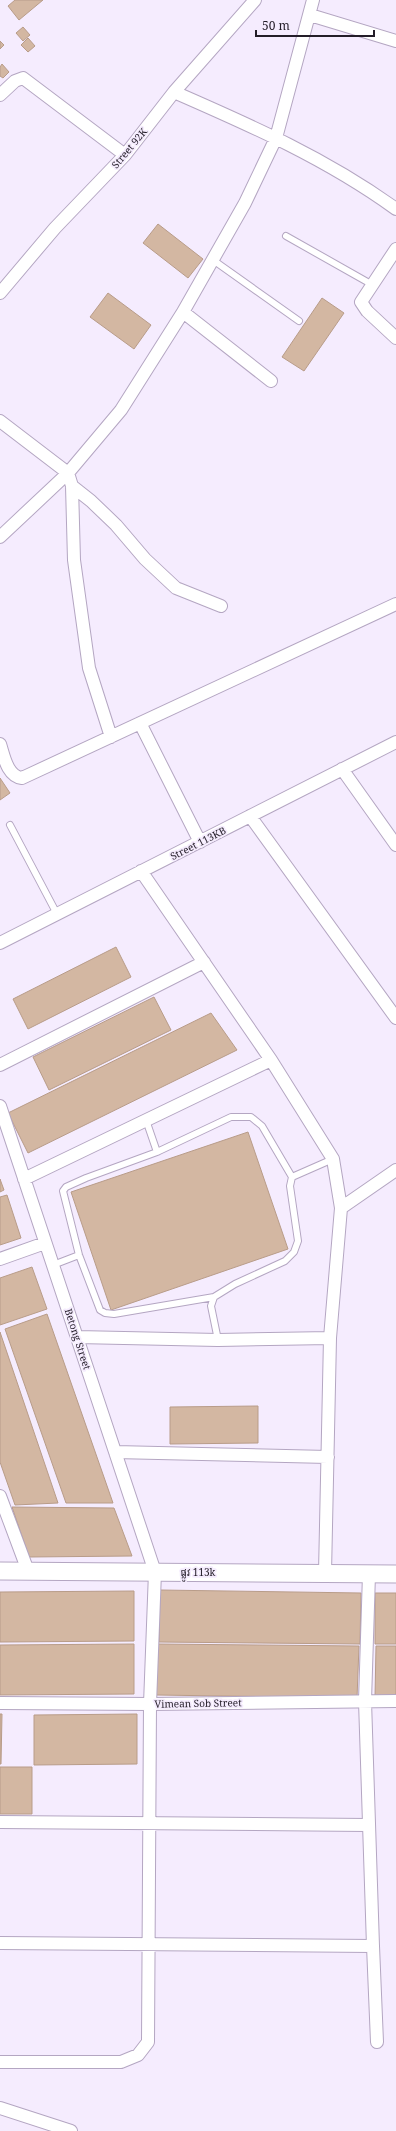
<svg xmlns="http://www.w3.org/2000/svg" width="396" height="2131" font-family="'Noto Serif','Noto Sans Khmer',serif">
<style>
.building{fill:#d3b7a2;stroke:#b89c89}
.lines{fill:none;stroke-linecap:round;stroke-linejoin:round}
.lane-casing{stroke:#b4a6c2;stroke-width:8}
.street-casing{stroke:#b4a6c2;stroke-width:14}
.secondary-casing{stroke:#b4a6c2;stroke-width:19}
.lane{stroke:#fff;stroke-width:6}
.street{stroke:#fff;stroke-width:12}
.secondary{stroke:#fff;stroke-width:17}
.labels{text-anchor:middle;stroke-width:3.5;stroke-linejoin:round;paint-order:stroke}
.street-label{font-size:10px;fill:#231d28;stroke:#f5ecfe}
</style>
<rect width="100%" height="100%" fill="#f5ecfe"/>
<path class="building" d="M 15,0 L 43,0 L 19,20 L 8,6 Z
M 23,27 L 30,35 L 23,41 L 16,33 Z
M 28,38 L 35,46 L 28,52 L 21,45 Z
M 0,41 L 4,45 L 0,49 Z
M 2,64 L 9,72 L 3,78 L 0,76 L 0,67 Z
M 158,224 L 203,259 L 188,278 L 143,243 Z
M 108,293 L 151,325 L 134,349 L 90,317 Z
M 322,298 L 344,313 L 304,371 L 282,357 Z
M 0,778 L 10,793 L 0,800 Z
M 116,947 L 131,977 L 28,1029 L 13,999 Z
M 154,997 L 171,1030 L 49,1090 L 33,1057 Z
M 211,1013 L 237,1050 L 28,1153 L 8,1113 Z
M 248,1132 L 288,1249 L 111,1310 L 71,1192 Z
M 0,1179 L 4,1190 L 0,1192 Z
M 7,1195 L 21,1238 L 0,1245 L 0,1197 Z
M 32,1267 L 47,1309 L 0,1325 L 0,1278 Z
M 47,1314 L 113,1503 L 66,1503 L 5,1329 Z
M 0,1332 L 58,1503 L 15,1505 L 0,1462 Z
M 258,1406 L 258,1443 L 170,1444 L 170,1407 Z
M 12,1507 L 114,1508 L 132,1556 L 29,1557 Z
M 160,1590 L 361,1593 L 360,1644 L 159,1642 Z
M 134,1591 L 134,1641 L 0,1642 L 0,1592 Z
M 375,1593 L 396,1593 L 396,1644 L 375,1644 Z
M 134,1644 L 134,1694 L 0,1695 L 0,1645 Z
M 157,1644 L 359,1646 L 357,1698 L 156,1695 Z
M 376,1646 L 396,1646 L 396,1697 L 375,1697 Z
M 0,1714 L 2,1714 L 1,1764 L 0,1764 Z
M 137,1714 L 137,1764 L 34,1765 L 34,1715 Z
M 0,1767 L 32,1767 L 32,1814 L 0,1814 Z"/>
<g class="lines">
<defs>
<path id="lane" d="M 286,236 L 371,284
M 213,260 L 299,321
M 10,825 L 57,914
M 146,1120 L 157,1152
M 53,1265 L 79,1255
M 214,1297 L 114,1314 L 105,1313 L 100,1310 L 79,1255 L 63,1191 L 66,1187 L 86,1178 L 157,1152 L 231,1117 L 251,1117 L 262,1126 L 292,1177
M 218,1340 L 211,1306 L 214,1297 L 235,1284 L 285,1261 L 294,1252 L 298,1241 L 290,1186 L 292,1177 L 333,1159"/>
<path id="street" d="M 310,15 L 396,41
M 174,92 C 252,126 327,159 396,209
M 0,95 L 15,81 L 23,78 L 125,155
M 396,249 L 361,302 L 367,311 L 396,338
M 0,293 L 55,228 L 125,155 L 174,92 L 255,0
M 183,312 L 271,381
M 0,421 L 68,473 L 72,486 L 74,560 L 89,668 L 111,737
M 72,486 L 91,501 L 116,525 L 145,559 L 176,588 L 221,606
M 0,537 L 68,473 L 121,410 L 183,312 L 245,203 L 276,138 L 313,0
M 140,723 L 200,842
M 0,744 C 4,756 7,776 22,778 L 396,604
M 342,769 L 396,845
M 250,816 L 396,1018
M 141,871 L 271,1060 L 333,1159 L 341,1208 L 330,1338 L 325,1573
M 0,943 L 396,742
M 0,1065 L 204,962
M 0,1106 L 155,1572 L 150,1704 L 148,2042 L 138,2055 L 121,2062 L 0,2062
M 24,1179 L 271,1060
M 341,1208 L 396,1170
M 0,1259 L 45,1243
M 77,1337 L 218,1340 L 330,1338
M 115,1452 L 328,1457
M 0,1496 L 28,1571
M 369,1574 L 365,1701 L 373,1946
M 0,1703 L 150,1704 L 396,1701
M 0,1822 L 368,1825
M 0,1943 L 373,1946 L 377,2042
M 0,2108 L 71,2131"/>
<path id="secondary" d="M 0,1571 L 396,1574"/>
</defs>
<use href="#lane" class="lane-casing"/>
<use href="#street" class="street-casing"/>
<use href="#secondary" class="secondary-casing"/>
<use href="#lane" class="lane"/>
<use href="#street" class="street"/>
<use href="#secondary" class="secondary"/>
</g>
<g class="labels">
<g class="street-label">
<text transform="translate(129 148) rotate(-50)" y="4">Street 92K</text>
<text transform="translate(198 843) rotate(-27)" y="4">Street 113KB</text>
<text transform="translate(78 1339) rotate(72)" y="4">Betong Street</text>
<text x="198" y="1576">ផ្លូវ 113k</text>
<text transform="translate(198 1703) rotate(-1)" y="4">Vimean Sob Street</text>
</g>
</g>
<path d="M256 30v6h118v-6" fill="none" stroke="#231d28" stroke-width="2"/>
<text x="262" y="30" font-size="12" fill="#231d28" stroke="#f5ecfe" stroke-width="3" paint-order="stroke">50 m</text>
</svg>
